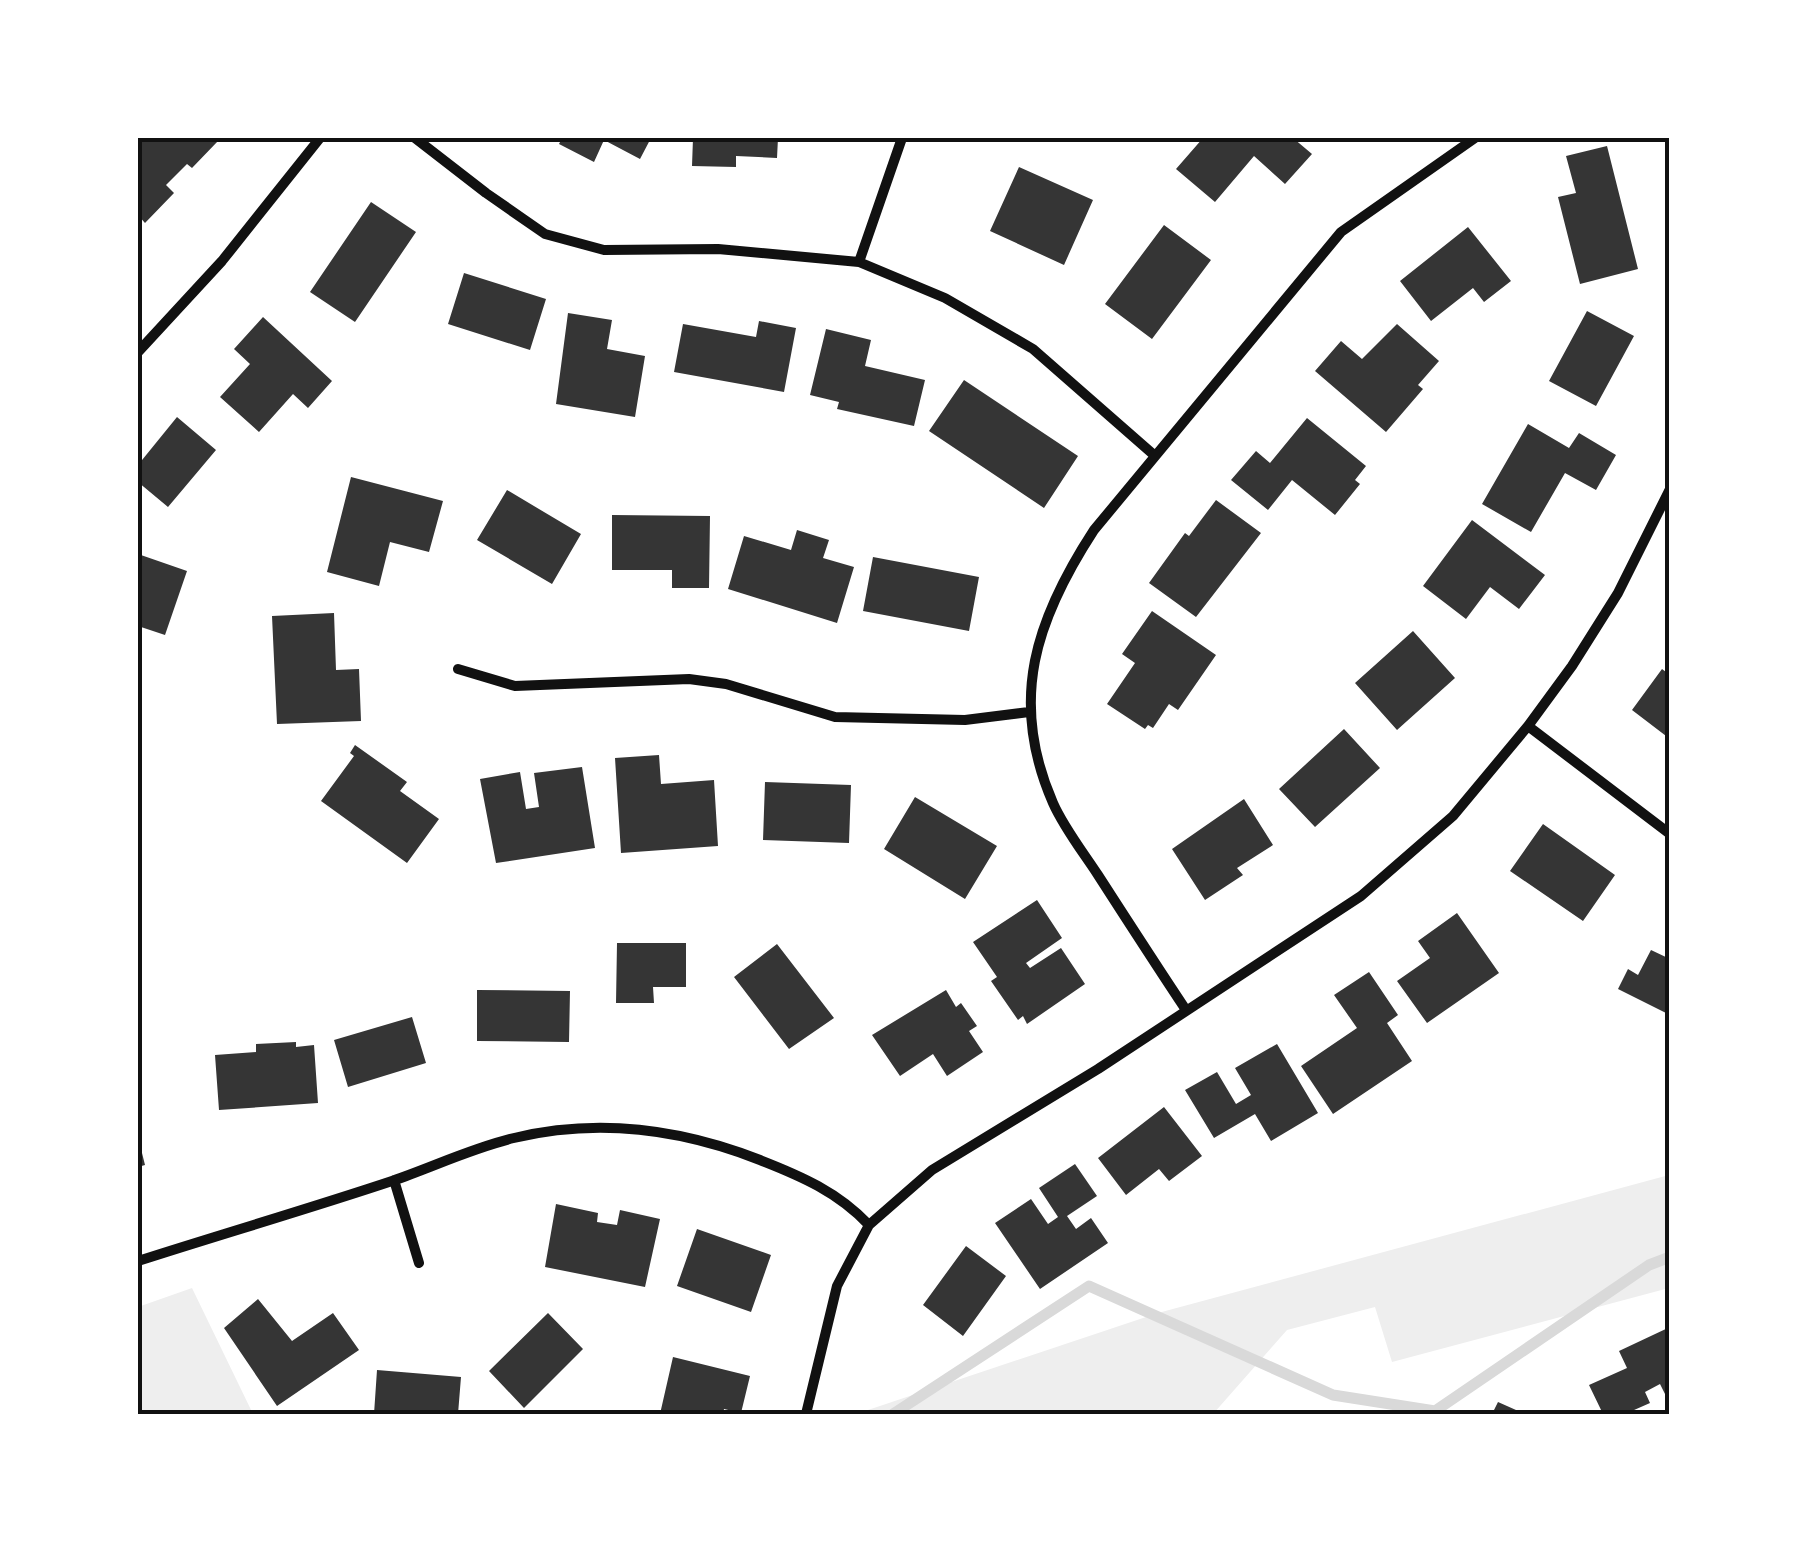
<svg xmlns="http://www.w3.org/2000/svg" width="1807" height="1552" font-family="'PT Sans Narrow',sans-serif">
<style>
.green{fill:#eee}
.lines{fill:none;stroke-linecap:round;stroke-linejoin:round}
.stream{stroke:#d9d9d9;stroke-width:11}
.building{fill:#353535}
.minor{stroke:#111;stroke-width:10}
.neatline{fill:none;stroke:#111;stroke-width:4}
</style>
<rect width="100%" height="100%" fill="#fff"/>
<path class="green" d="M 1669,1175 L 1669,1288 L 1392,1362 L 1375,1307 L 1287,1330 L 1213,1414 L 856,1414 L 1158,1313 Z
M 192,1288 L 253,1414 L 140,1414 L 138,1307 Z"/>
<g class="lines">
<path class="stream" d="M 893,1414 L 1089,1286 L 1333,1395 L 1435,1411 L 1649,1265 L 1670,1257"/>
</g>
<path class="building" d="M 138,138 L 215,138 L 218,141 L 192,168 L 187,164 L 166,185 L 174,193 L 145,223 L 138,215 Z
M 562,138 L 651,138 L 640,159 L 604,140 L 594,162 L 559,144 Z
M 693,138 L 778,138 L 777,158 L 736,156 L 736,167 L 692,166 Z
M 1203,138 L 1293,138 L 1312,154 L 1285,184 L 1254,156 L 1215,202 L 1176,169 Z
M 1607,146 L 1638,269 L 1580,284 L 1558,197 L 1576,193 L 1566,156 Z
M 1019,167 L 1093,200 L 1064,265 L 990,231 Z
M 371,202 L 416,232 L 355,322 L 310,292 Z
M 1164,225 L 1211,260 L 1152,339 L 1105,304 Z
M 1468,227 L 1511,281 L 1484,302 L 1473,288 L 1431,321 L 1400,281 Z
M 464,273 L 546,299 L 530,350 L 448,324 Z
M 1587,311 L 1634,336 L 1596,406 L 1549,381 Z
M 568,313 L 612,320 L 607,349 L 645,356 L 635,417 L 556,404 Z
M 263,317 L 332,381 L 308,408 L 293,394 L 259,432 L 220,397 L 250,364 L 234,349 Z
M 759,321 L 796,328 L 784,392 L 674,372 L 683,324 L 756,337 Z
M 1397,324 L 1439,361 L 1418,385 L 1423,389 L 1386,432 L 1315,371 L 1341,341 L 1362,359 Z
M 826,329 L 871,340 L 865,366 L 925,380 L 914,426 L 837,409 L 839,402 L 810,395 Z
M 964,380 L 1078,456 L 1044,508 L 929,431 Z
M 177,417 L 216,450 L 168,507 L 138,482 L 138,465 Z
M 1307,418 L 1366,466 L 1355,480 L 1360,484 L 1335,515 L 1292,480 L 1268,510 L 1231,480 L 1256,451 L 1270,463 Z
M 1528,424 L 1569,448 L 1579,433 L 1616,455 L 1596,490 L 1565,473 L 1531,532 L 1482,504 Z
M 351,477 L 443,501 L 429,552 L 390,542 L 379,586 L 327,572 Z
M 507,490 L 581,534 L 552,584 L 477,540 Z
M 1216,500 L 1261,533 L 1196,617 L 1149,583 L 1185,533 L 1189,536 Z
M 612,515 L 710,516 L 709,588 L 672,588 L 672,570 L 612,570 Z
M 1472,520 L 1545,575 L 1519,609 L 1490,587 L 1466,619 L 1423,586 Z
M 797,530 L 829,540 L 823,558 L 854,567 L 837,623 L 728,589 L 744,536 L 791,550 Z
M 138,554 L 187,571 L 165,635 L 138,626 Z
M 873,557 L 979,577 L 969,631 L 863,611 Z
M 1152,611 L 1216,655 L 1178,710 L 1169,704 L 1153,728 L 1148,725 L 1145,729 L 1107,704 L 1135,663 L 1122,654 Z
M 334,613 L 336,670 L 359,669 L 361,721 L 277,724 L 272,616 Z
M 1413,631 L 1455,678 L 1397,730 L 1355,683 Z
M 1662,669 L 1670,675 L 1670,739 L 1632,710 Z
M 1344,729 L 1380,768 L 1315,827 L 1279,789 Z
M 355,745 L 407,782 L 400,791 L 439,819 L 407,863 L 321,801 L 354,756 L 350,753 Z
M 659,755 L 661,784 L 714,780 L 718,846 L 621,853 L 615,758 Z
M 582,767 L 595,848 L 496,863 L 480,779 L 520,772 L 526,809 L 539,807 L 534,773 Z
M 765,782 L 851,785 L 849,843 L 763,840 Z
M 915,797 L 997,846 L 965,899 L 884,849 Z
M 1244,799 L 1273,845 L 1237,868 L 1243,875 L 1205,900 L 1172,849 Z
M 1543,824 L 1615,875 L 1583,921 L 1510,871 Z
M 1037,900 L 1062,938 L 1026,963 L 1030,968 L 1061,948 L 1085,984 L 1027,1024 L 1023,1016 L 1018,1020 L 991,981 L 997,977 L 973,942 Z
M 1457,913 L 1499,973 L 1427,1023 L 1397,981 L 1430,958 L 1418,941 Z
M 617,943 L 686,943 L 686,987 L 653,987 L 654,1003 L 616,1003 Z
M 777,944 L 834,1018 L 789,1049 L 734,977 Z
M 1651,950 L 1670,959 L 1670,1015 L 1618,989 L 1628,969 L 1638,975 Z
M 1369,972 L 1398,1015 L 1387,1023 L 1412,1061 L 1333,1114 L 1301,1066 L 1357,1028 L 1334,995 Z
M 477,990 L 570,991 L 569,1042 L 477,1041 Z
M 946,990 L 956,1007 L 961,1003 L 977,1026 L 969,1031 L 983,1052 L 947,1076 L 933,1054 L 900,1076 L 872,1035 Z
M 412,1017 L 426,1063 L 348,1087 L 334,1040 Z
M 296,1042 L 296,1047 L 314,1045 L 318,1103 L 219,1110 L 215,1055 L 256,1052 L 256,1044 Z
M 1277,1044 L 1318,1113 L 1271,1141 L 1255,1114 L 1214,1138 L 1185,1090 L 1217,1072 L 1236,1104 L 1251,1095 L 1235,1068 Z
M 1164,1107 L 1202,1156 L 1169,1181 L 1159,1169 L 1126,1195 L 1098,1158 Z
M 139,1141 L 145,1165 L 138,1167 L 138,1142 Z
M 1075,1164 L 1097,1196 L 1067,1216 L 1076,1229 L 1091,1218 L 1108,1243 L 1040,1289 L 995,1223 L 1031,1199 L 1048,1224 L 1058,1217 L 1039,1188 Z
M 556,1204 L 598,1213 L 597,1222 L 617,1225 L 620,1210 L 660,1219 L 645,1287 L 545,1267 Z
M 697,1229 L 771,1255 L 751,1312 L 677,1286 Z
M 966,1246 L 1006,1276 L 963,1336 L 923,1305 Z
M 258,1299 L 292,1341 L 333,1313 L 359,1350 L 277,1406 L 224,1328 Z
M 548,1313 L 583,1349 L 524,1408 L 489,1371 Z
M 1670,1327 L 1670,1404 L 1660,1384 L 1645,1392 L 1650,1403 L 1625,1414 L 1603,1414 L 1589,1385 L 1627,1368 L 1619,1351 Z
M 673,1357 L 750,1376 L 741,1413 L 724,1409 L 723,1414 L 660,1414 Z
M 377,1370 L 461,1377 L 458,1414 L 374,1414 Z
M 1498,1402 L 1525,1414 L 1492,1414 Z"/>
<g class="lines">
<path class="minor" d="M 415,138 L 486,193 L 545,234 L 604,250 L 718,249 L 859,262 L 945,298 L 1033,349 L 1154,455
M 859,262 L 902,138
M 138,352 L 222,261 L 320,138
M 458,669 L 515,686 L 689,679 L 726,684 L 835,717 L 965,720 L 1029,712
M 1528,726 L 1670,834
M 1186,1010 C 1156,965 1127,920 1098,875 C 1083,852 1064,828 1053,803 C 1008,700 1036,619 1094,530 L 1341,232 L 1475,138
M 394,1180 L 419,1263
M 138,1261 C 222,1234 308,1209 392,1181 C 433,1167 472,1148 514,1138 C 597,1118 681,1129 760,1160 C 801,1176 838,1192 869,1225
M 806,1414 L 837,1286 L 869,1225 L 932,1170 L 1098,1069 L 1361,896 L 1453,816 L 1528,726 L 1572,666 L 1618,593 L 1670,489"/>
</g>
<rect width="1807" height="1552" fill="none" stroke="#ffffff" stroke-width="280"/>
<rect x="140" y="140" width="1527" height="1272" class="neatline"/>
</svg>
